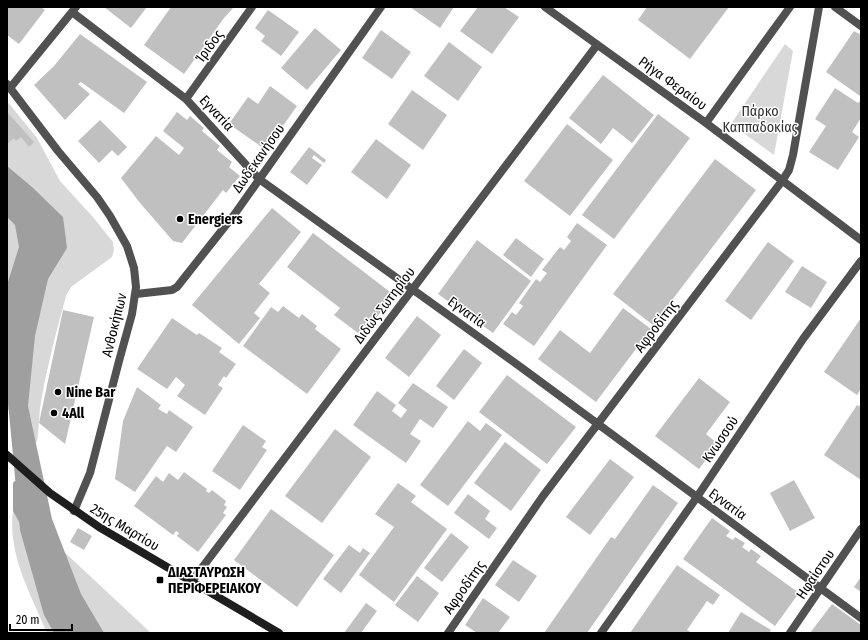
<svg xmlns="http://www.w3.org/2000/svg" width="868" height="640" font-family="'Fira Sans Condensed',sans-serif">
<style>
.green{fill:#d8d8d8}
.water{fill:#9f9f9f}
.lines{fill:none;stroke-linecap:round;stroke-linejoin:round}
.stream{stroke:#9f9f9f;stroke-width:6}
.building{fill:#c0c0c0}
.minor{stroke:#515151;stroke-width:8}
.tertiary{stroke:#515151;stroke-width:8}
.secondary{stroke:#1e1e1e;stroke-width:8}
.poi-dot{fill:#000;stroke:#fff;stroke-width:1.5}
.labels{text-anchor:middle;stroke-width:3;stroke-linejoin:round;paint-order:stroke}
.street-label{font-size:14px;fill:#000;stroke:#fff}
.park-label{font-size:14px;fill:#2f2f2f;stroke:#fff}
.poi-label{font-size:14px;font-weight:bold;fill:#000;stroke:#fff;text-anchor:start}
</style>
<rect width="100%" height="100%" fill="#fff"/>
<path class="green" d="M 785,44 L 793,51 L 774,155 L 731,124 Z
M 7,101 L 37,138 L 60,181 L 92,216 L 113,242 L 114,250 L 112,257 L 71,287 L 66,296 L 54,341 L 45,380 L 40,408 L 38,435 L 37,441 L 34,444 L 12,417 L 7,407 Z
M 14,505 L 151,633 L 47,633 C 30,592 5,550 14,505 Z"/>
<path class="water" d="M 7,166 L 32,187 L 63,217 L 67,248 L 48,279 L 35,336 L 28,406 L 52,519 L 81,594 L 104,633 L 54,633 L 44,615 L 20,530 L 7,392 L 7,285 L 19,247 L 15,225 L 7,217 Z"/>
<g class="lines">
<path class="stream" d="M 16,484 L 16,510 L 22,521"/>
</g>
<path class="building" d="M 7,7 L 41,7 L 45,10 L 19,44 L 7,35 Z
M 104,7 L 147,7 L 131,28 Z
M 171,7 L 234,7 L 224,18 L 184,74 L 144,45 Z
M 410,7 L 454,7 L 440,28 Z
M 478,7 L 504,7 L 519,17 L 492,54 L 460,31 Z
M 647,7 L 729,7 L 690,59 L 638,20 Z
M 268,10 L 299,32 L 281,56 L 261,41 L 265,36 L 255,28 Z
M 315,28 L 341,50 L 307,90 L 281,68 Z
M 381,30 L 411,52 L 392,79 L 362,58 Z
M 854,31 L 861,35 L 860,96 L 826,72 Z
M 80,34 L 147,82 L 124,113 L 81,82 L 78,84 L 90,94 L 65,120 L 34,85 L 54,66 Z
M 449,42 L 482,67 L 458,101 L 424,76 Z
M 603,75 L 654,115 L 632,143 L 613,128 L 601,144 L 569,118 Z
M 270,86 L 297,106 L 266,150 L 229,124 L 248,97 L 258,104 Z
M 835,88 L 858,103 L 860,101 L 861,102 L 861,118 L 852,132 L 859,137 L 838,170 L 809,152 L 826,126 L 815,119 Z
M 412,90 L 447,115 L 423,150 L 388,124 Z
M 7,112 L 34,142 L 29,147 L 21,137 L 16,141 L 14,138 L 7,144 Z
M 177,112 L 187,120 L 190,116 L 204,128 L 202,131 L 220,146 L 217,150 L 232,162 L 229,167 L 240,176 L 226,193 L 223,190 L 182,243 L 173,241 L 140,203 L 121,178 L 156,136 L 179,155 L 184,148 L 163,131 Z
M 658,114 L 690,138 L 614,239 L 582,215 Z
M 100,120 L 127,147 L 118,156 L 112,150 L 99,163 L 78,141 Z
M 567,124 L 613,160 L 570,216 L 524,181 Z
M 376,139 L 411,165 L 387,199 L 351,172 Z
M 309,147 L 326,160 L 324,163 L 314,155 L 312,158 L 322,165 L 307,185 L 290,172 Z
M 715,159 L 756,190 L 653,325 L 613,294 Z
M 272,208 L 301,232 L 259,284 L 270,293 L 254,313 L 260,318 L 239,344 L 192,305 Z
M 577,223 L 607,245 L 534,346 L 503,324 L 512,312 L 516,315 L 523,306 L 519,303 L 536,279 L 540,282 L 547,273 L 542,270 L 560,247 L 564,250 L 571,241 L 567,237 Z
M 313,233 L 394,295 L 362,336 L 334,315 L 340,308 L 287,267 Z
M 516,238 L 544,259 L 531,277 L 503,255 Z
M 477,240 L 531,281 L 493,333 L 438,294 Z
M 768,242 L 794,261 L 751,320 L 725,301 Z
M 802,266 L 827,282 L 811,308 L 785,292 Z
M 283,306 L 299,318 L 302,314 L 317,326 L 315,329 L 341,349 L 307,394 L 243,346 L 271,307 L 278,312 Z
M 623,308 L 651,329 L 596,402 L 538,359 L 560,330 L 590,353 Z
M 63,310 L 94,317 L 65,444 L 39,423 Z
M 417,316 L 441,335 L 409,377 L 385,358 Z
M 172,318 L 197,335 L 199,333 L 222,348 L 219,352 L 236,364 L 226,378 L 224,376 L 218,385 L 223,388 L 205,415 L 177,396 L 185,385 L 176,377 L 167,389 L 137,369 Z
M 861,318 L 861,389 L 857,395 L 824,372 Z
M 464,349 L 482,363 L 454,400 L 436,386 Z
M 507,375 L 576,427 L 547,464 L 479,412 Z
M 699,378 L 730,402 L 706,434 L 718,444 L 699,469 L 655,436 Z
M 413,383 L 448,407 L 433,428 L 420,419 L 410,434 L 421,441 L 406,463 L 353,425 L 377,391 L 396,405 L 392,411 L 401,418 L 407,410 L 398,403 Z
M 137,387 L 161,405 L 158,409 L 167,414 L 169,410 L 193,427 L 176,452 L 167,446 L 135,492 L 115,479 L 123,421 Z
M 857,405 L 861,407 L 861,480 L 824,455 Z
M 468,421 L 480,431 L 486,423 L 502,435 L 448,506 L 420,485 Z
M 243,425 L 266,441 L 262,447 L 267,450 L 240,490 L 212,471 Z
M 335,429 L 371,457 L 322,523 L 285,496 Z
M 505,442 L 541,470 L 511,511 L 474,483 Z
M 610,459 L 634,477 L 590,535 L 566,517 Z
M 184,472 L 207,489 L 206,491 L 209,493 L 212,490 L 226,501 L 224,505 L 227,507 L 223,513 L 226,515 L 198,552 L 177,536 L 179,533 L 176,531 L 173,535 L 134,506 L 156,476 L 163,482 L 169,473 L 178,480 Z
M 794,480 L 815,518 L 790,531 L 770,493 Z
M 398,483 L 416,496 L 411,502 L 447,529 L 394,602 L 359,575 L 394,527 L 375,514 Z
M 653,485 L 678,503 L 587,633 L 544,633 L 611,537 L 615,539 Z
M 468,494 L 490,511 L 485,519 L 497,528 L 489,539 L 454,513 Z
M 271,509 L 334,555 L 297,607 L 234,560 Z
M 712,518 L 730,531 L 726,536 L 733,540 L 735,537 L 745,543 L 742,547 L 749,552 L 751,549 L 761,556 L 756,562 L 799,593 L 775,626 L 683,559 Z
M 78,528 L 92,536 L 84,550 L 70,542 Z
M 451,533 L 469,547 L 442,582 L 424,568 Z
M 349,545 L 360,553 L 363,548 L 370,553 L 341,593 L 323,579 Z
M 513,560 L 537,576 L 519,602 L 495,585 Z
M 677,565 L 720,595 L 713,605 L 707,601 L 687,630 L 692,633 L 630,633 Z
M 417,576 L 439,593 L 418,622 L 395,605 Z
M 861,577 L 861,592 L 854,587 Z
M 483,598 L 510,617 L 498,633 L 477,633 L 465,625 Z
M 366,603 L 377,611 L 361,633 L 344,633 Z
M 832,604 L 861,625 L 861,633 L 810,633 Z
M 741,612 L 771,630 L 769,633 L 728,633 Z"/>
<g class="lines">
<path class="minor" d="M 545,7 L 706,123 L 861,240
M 835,7 L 861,26
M 72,12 L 186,99 L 259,179 L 522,368 L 861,618
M 10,88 L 76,7
M 186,99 L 252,7
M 706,123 L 790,7
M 136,294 L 172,290 L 177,287 L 234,215 L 381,7
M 192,581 L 597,45
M 448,633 L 543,496 L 782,181 L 789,170 L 793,155 L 819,7
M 601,633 L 697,497 L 803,339 L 861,261
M 790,633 L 861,529"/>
<path class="tertiary" d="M 7,84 L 58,151 L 97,197 L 110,216 L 127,246 L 134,268 L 136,287 L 132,314 L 119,361 L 90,473 L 74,511"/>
<path class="secondary" d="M 7,455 L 50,493 L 99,527 L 279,633"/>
</g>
<g class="poi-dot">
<circle cx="180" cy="219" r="4"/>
<circle cx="58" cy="392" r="4"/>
<circle cx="54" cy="413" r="4"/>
<rect x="156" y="576" width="8" height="8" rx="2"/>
</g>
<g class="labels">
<g class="street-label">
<text transform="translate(209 46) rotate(-54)" y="5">Ίριδος</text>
<text transform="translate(673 83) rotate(36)" y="5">Ρήγα Φεραίου</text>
<text transform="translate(217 113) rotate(47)" y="5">Εγνατία</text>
<text transform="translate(258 158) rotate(-55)" y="5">Δωδεκανήσου</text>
<text transform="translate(384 305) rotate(-53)" y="5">Διδώς Σωτηρίου</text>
<text transform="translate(467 312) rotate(36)" y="5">Εγνατία</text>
<text transform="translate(114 325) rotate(-76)" y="5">Ανθοκήπων</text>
<text transform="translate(656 326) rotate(-53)" y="5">Αφροδίτης</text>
<text transform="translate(720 439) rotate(-56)" y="5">Κνωσσού</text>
<text transform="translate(728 504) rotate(36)" y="5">Εγνατία</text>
<text transform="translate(125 527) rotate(31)" y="5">25ης Μαρτίου</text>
<text transform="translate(815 574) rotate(-56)" y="5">Ηφαίστου</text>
<text transform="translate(464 587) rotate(-55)" y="5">Αφροδίτης</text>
</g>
<g class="park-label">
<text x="760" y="116">Πάρκο<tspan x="760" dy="16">Καππαδοκίας</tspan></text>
</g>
<g class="poi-label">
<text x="188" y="224">Energiers</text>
<text x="66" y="397">Nine Bar</text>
<text x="62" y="418">4All</text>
<text x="168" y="577">ΔΙΑΣΤΑΥΡΩΣΗ<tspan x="168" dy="16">ΠΕΡΙΦΕΡΕΙΑΚΟΥ</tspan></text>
</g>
</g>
<rect width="868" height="640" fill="none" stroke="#000000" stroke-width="16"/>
<path d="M10 624v6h62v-6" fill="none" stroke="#000000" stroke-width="2"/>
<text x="16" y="624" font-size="12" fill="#000000" stroke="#ffffff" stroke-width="3" paint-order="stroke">20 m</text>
</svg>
